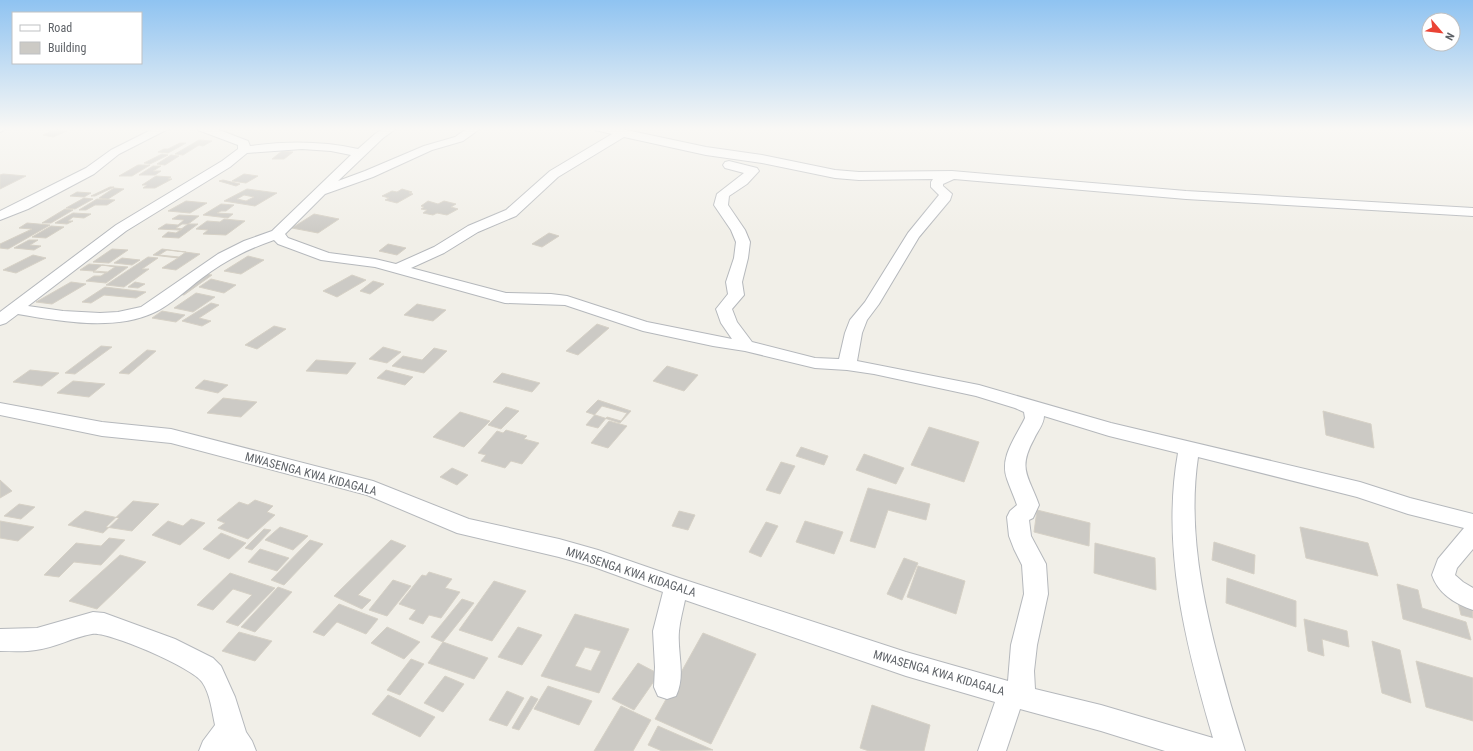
<svg xmlns="http://www.w3.org/2000/svg" width="1473" height="751" font-family="'Roboto Condensed',sans-serif">
<style>
.building{fill:#cccac5;stroke:#d6d1c6;fill-rule:evenodd}
.lines{fill:none;stroke-linecap:round;stroke-linejoin:round}
.street-casing{stroke:#b5b8bc;stroke-width:2}
.street{fill:#fff;fill-rule:evenodd}
.labels{text-anchor:middle;stroke-width:3.5;stroke-linejoin:round;paint-order:stroke}
.near-street-label{font-size:12px;fill:#5f6368;stroke:#fff}
</style>
<rect width="100%" height="100%" fill="#f1efe8"/>
<path class="building" d="M 57,129 L 67,131 L 53,137 L 43,135 Z
M 199,140 L 212,141 L 203,146 L 199,145 L 183,155 L 175,154 Z
M 180,143 L 186,143 L 168,153 L 158,152 L 164,149 L 168,149 Z
M 282,151 L 293,152 L 284,159 L 272,159 Z
M 162,154 L 168,155 L 150,164 L 144,163 Z
M 171,155 L 179,156 L 165,165 L 157,164 Z
M 138,165 L 150,165 L 132,176 L 119,176 Z
M 153,166 L 161,166 L 153,171 L 161,171 L 155,175 L 139,175 Z
M 3,174 L 26,176 L 0,189 L 0,175 Z
M 244,174 L 258,176 L 246,183 L 232,181 Z
M 156,176 L 171,177 L 168,179 L 172,179 L 155,188 L 143,188 L 147,185 L 142,185 Z
M 223,180 L 240,184 L 236,186 L 219,181 Z
M 110,187 L 114,187 L 95,196 L 91,196 Z
M 114,188 L 124,189 L 108,199 L 99,198 Z
M 247,189 L 277,193 L 255,206 L 224,201 ZM 244,195 L 254,197 L 246,201 L 237,199 Z
M 402,189 L 412,192 L 409,193 L 413,194 L 397,203 L 385,200 L 389,198 L 382,196 L 392,191 L 397,192 Z
M 77,192 L 91,193 L 84,197 L 70,196 Z
M 84,198 L 93,199 L 75,209 L 66,208 Z
M 97,199 L 115,200 L 107,205 L 95,205 L 86,210 L 79,210 Z
M 186,201 L 207,203 L 190,213 L 168,211 Z
M 428,201 L 438,204 L 444,201 L 456,204 L 451,207 L 458,209 L 447,215 L 437,213 L 433,215 L 423,213 L 427,210 L 421,209 L 424,207 L 421,206 Z
M 221,204 L 234,205 L 226,211 L 221,211 L 217,213 L 233,214 L 228,218 L 203,215 Z
M 65,209 L 73,210 L 51,223 L 42,223 Z
M 73,213 L 91,214 L 84,218 L 73,217 L 68,221 L 73,221 L 67,224 L 55,223 Z
M 314,214 L 339,219 L 318,233 L 292,228 Z
M 179,215 L 199,216 L 180,230 L 158,229 L 166,224 L 178,225 L 184,220 L 172,219 Z
M 224,219 L 245,221 L 226,235 L 203,234 L 208,230 L 196,229 L 207,221 L 220,222 Z
M 27,223 L 50,225 L 8,249 L 0,248 L 0,244 L 32,229 L 19,228 Z
M 182,224 L 198,224 L 179,238 L 162,237 L 168,232 L 176,233 L 182,229 L 176,228 Z
M 51,226 L 64,227 L 46,238 L 32,237 Z
M 549,233 L 559,236 L 542,247 L 532,244 Z
M 29,240 L 38,240 L 30,245 L 41,246 L 34,250 L 14,248 Z
M 388,244 L 406,248 L 397,255 L 379,251 Z
M 112,249 L 128,250 L 109,263 L 93,262 Z
M 162,249 L 200,254 L 176,270 L 162,268 L 178,258 L 153,255 Z
M 167,250 L 186,252 L 179,257 L 159,255 Z
M 33,255 L 46,258 L 16,273 L 3,270 Z
M 248,256 L 264,260 L 241,274 L 224,271 Z
M 148,257 L 158,258 L 142,269 L 149,269 L 124,287 L 106,285 Z
M 122,258 L 140,260 L 132,265 L 114,263 Z
M 89,264 L 128,267 L 106,283 L 86,281 L 94,276 L 101,276 L 107,272 L 80,270 Z
M 102,265 L 115,267 L 106,273 L 93,272 Z
M 205,274 L 212,275 L 184,295 L 177,294 Z
M 352,275 L 366,280 L 337,297 L 323,291 Z
M 211,279 L 236,285 L 224,293 L 199,287 Z
M 373,281 L 384,284 L 370,294 L 360,291 Z
M 71,282 L 86,284 L 52,304 L 36,302 Z
M 135,282 L 145,284 L 138,288 L 128,287 Z
M 105,287 L 146,292 L 136,298 L 104,295 L 91,303 L 82,302 Z
M 196,293 L 215,297 L 193,312 L 174,308 Z
M 211,303 L 219,305 L 199,318 L 211,321 L 202,326 L 182,321 Z
M 417,304 L 446,310 L 433,321 L 404,315 Z
M 162,311 L 185,315 L 176,322 L 152,318 Z
M 597,324 L 609,328 L 578,355 L 566,351 Z
M 274,326 L 286,329 L 257,349 L 245,345 Z
M 101,346 L 112,347 L 75,374 L 65,373 Z
M 383,347 L 401,352 L 387,363 L 369,359 Z
M 434,348 L 447,351 L 424,373 L 392,366 L 403,356 L 422,360 Z
M 147,350 L 156,351 L 129,374 L 119,373 Z
M 316,360 L 356,363 L 347,374 L 306,371 Z
M 667,366 L 698,375 L 684,391 L 653,381 Z
M 30,370 L 59,373 L 42,386 L 13,382 Z
M 386,370 L 413,377 L 405,385 L 377,378 Z
M 502,373 L 540,383 L 532,392 L 493,382 Z
M 204,380 L 228,385 L 218,393 L 195,388 Z
M 73,381 L 105,384 L 89,397 L 57,393 Z
M 223,398 L 257,402 L 241,417 L 207,413 Z
M 598,400 L 631,411 L 620,423 L 586,412 Z
M 602,406 L 627,413 L 621,421 L 607,417 L 598,428 L 586,425 Z
M 506,407 L 519,411 L 501,429 L 488,425 Z
M 1323,411 L 1371,424 L 1374,448 L 1326,435 Z
M 460,412 L 490,421 L 464,447 L 433,437 Z
M 609,421 L 627,426 L 608,448 L 591,443 Z
M 929,427 L 979,442 L 964,482 L 911,465 Z
M 506,430 L 527,436 L 524,439 L 539,443 L 522,464 L 511,461 L 505,468 L 481,461 L 486,455 L 478,453 L 497,431 L 503,433 Z
M 801,447 L 828,456 L 824,465 L 796,456 Z
M 864,454 L 904,468 L 896,484 L 856,470 Z
M 781,462 L 795,466 L 780,494 L 766,490 Z
M 452,468 L 468,475 L 457,485 L 440,477 Z
M 0,480 L 12,491 L 0,498 Z
M 868,488 L 930,504 L 926,520 L 888,510 L 875,548 L 850,541 Z
M 255,500 L 273,506 L 267,512 L 275,515 L 248,539 L 218,528 L 225,523 L 217,520 L 239,502 L 248,505 Z
M 133,501 L 159,504 L 132,531 L 106,527 Z
M 19,504 L 35,507 L 21,519 L 4,516 Z
M 1037,510 L 1090,523 L 1089,546 L 1034,532 Z
M 85,511 L 119,518 L 103,533 L 68,525 Z
M 679,511 L 695,515 L 688,530 L 672,526 Z
M 191,519 L 205,523 L 180,545 L 152,535 L 168,521 L 183,526 Z
M 0,521 L 34,527 L 18,541 L 0,538 Z
M 805,521 L 843,532 L 834,554 L 796,542 Z
M 766,522 L 778,526 L 761,557 L 749,552 Z
M 280,527 L 308,536 L 293,550 L 265,540 Z
M 1300,527 L 1368,543 L 1378,576 L 1306,558 Z
M 264,529 L 271,530 L 252,550 L 245,548 Z
M 221,533 L 246,543 L 229,559 L 203,549 Z
M 109,538 L 125,540 L 101,565 L 74,562 L 59,577 L 44,575 L 76,543 L 101,546 Z
M 310,540 L 323,544 L 284,585 L 271,580 Z
M 391,540 L 406,546 L 358,595 L 371,600 L 362,609 L 334,596 Z
M 1214,542 L 1255,555 L 1254,574 L 1212,560 Z
M 1095,543 L 1155,558 L 1156,590 L 1094,573 Z
M 260,549 L 289,558 L 277,571 L 248,562 Z
M 120,555 L 146,562 L 97,609 L 69,601 Z
M 904,558 L 918,563 L 902,600 L 887,594 Z
M 918,566 L 965,581 L 956,614 L 907,597 Z
M 429,572 L 452,579 L 445,588 L 460,592 L 441,618 L 429,615 L 423,624 L 409,619 L 416,610 L 399,604 L 422,575 L 426,576 Z
M 230,573 L 275,588 L 238,626 L 226,622 L 252,595 L 233,589 L 213,610 L 197,605 Z
M 1227,578 L 1296,601 L 1296,627 L 1226,603 Z
M 393,580 L 411,586 L 387,616 L 369,610 Z
M 494,581 L 526,591 L 492,641 L 459,630 Z
M 1397,584 L 1418,590 L 1422,608 L 1466,622 L 1471,640 L 1403,619 Z
M 278,587 L 292,592 L 255,632 L 241,627 Z
M 462,599 L 474,603 L 443,642 L 431,637 Z
M 1458,602 L 1472,607 L 1473,618 L 1461,615 Z
M 339,604 L 378,619 L 366,634 L 337,622 L 324,636 L 313,632 Z
M 575,614 L 629,629 L 599,693 L 541,676 ZM 585,647 L 601,651 L 591,671 L 575,666 Z
M 1304,619 L 1347,631 L 1349,647 L 1322,639 L 1324,656 L 1308,651 Z
M 387,627 L 420,642 L 404,659 L 371,643 Z
M 518,627 L 542,635 L 522,665 L 498,657 Z
M 239,632 L 272,641 L 255,661 L 222,651 Z
M 703,633 L 756,654 L 711,744 L 655,719 Z
M 1372,641 L 1400,650 L 1411,703 L 1382,693 Z
M 443,642 L 488,658 L 474,679 L 428,663 Z
M 411,659 L 424,664 L 400,695 L 387,690 Z
M 1416,661 L 1473,678 L 1473,721 L 1426,707 Z
M 638,663 L 659,674 L 634,710 L 612,699 Z
M 445,676 L 464,684 L 443,712 L 424,703 Z
M 548,686 L 592,701 L 579,725 L 534,709 Z
M 507,691 L 524,698 L 507,726 L 489,720 Z
M 388,695 L 435,717 L 420,737 L 372,714 Z
M 531,696 L 538,699 L 519,730 L 512,728 Z
M 872,705 L 930,725 L 924,751 L 869,751 L 860,748 Z
M 621,706 L 651,720 L 633,751 L 594,751 Z
M 658,726 L 713,750 L 662,751 L 648,745 Z"/>
<g class="lines">
<defs>
<path id="street" d="M 0,128 L 8,128 L 0,132 Z
M 155,128 L 170,128 L 119,154 L 94,174 L 28,209 L 0,220 L 0,211 L 86,168 L 111,150 Z
M 197,128 L 214,128 L 248,141 L 250,146 C 286,141 322,141 358,149 L 375,134 L 384,128 L 397,128 L 383,138 L 338,181 L 365,171 L 424,146 L 455,137 L 468,128 L 481,128 L 463,141 L 432,150 L 373,177 L 325,194 L 285,234 L 288,238 L 329,253 L 375,259 L 396,264 L 434,247 L 468,226 L 506,210 L 550,171 L 612,134 L 595,130 L 594,128 L 617,128 L 706,147 L 762,155 L 835,170 L 859,172 L 952,171 L 1186,191 L 1473,208 L 1473,216 L 1186,199 L 954,179 L 943,184 L 943,186 L 952,194 L 950,200 L 919,237 L 879,304 L 867,320 L 862,333 L 857,361 L 979,385 L 1111,423 L 1360,482 L 1410,498 L 1473,514 L 1473,549 L 1457,568 L 1455,575 L 1463,582 L 1473,588 L 1473,610 C 1455,604 1438,593 1432,575 L 1438,559 L 1464,528 L 1408,514 L 1357,497 L 1198,457 C 1188,525 1201,592 1218,658 C 1226,689 1235,720 1245,751 L 1165,751 L 1101,731 L 1020,709 L 1006,751 L 978,751 L 995,702 L 906,676 L 685,600 C 683,610 680,620 679,631 C 677,653 686,675 676,696 L 667,699 L 658,696 L 654,687 L 655,667 L 653,631 L 663,592 L 594,567 L 559,557 L 457,533 L 367,495 L 171,443 L 102,436 L 0,415 L 0,403 L 102,422 L 171,429 L 373,481 L 469,519 L 559,539 L 598,550 L 679,578 L 906,652 L 1008,681 L 1011,645 L 1024,594 L 1022,565 L 1014,549 L 1009,536 L 1007,517 L 1010,511 L 1017,505 C 1014,496 1010,488 1007,479 C 999,457 1016,437 1025,418 L 1024,412 L 1015,408 L 976,396 L 874,374 L 847,370 L 815,368 L 745,351 L 713,346 L 643,331 L 565,305 L 505,303 L 375,267 L 321,260 L 278,244 L 274,240 C 248,249 224,261 202,278 C 186,290 171,305 153,313 C 114,331 58,321 18,314 L 6,323 L 0,325 L 0,312 L 116,225 L 222,161 L 238,149 L 238,145 L 198,130 ZM 624,137 L 706,155 L 762,163 L 835,178 L 859,180 L 933,179 L 931,182 L 931,187 L 939,195 L 908,233 L 865,302 L 850,320 L 845,333 L 839,359 L 815,358 L 752,342 L 737,322 L 732,309 L 744,295 L 742,282 L 748,258 L 750,242 L 745,230 L 728,205 L 729,196 L 747,184 L 759,171 L 757,168 L 729,161 L 725,162 L 723,165 L 725,168 L 744,173 L 717,194 L 714,205 L 731,230 L 736,242 L 734,258 L 726,282 L 728,294 L 716,309 L 721,323 L 732,339 L 647,322 L 567,296 L 551,294 L 506,293 L 411,268 L 444,253 L 478,232 L 516,216 L 558,177 ZM 302,149 L 331,151 L 351,155 L 272,231 L 244,241 L 218,254 L 141,307 L 118,312 L 100,313 L 63,311 L 28,306 L 126,231 L 230,167 L 247,153 ZM 1044,416 L 1109,436 L 1178,453 C 1161,548 1186,646 1213,738 L 1101,705 L 1035,689 L 1034,671 L 1037,645 L 1048,594 L 1046,564 L 1031,536 L 1029,520 L 1033,518 L 1039,505 C 1029,476 1017,470 1034,439 C 1037,432 1044,424 1044,416 Z
M 93,612 L 104,613 L 175,639 L 213,658 L 221,666 L 235,697 L 246,732 L 252,741 L 256,751 L 199,751 L 203,741 L 215,725 C 212,711 210,693 202,682 C 193,668 108,631 92,634 C 73,637 55,648 36,650 C 25,652 12,651 0,651 L 0,629 L 37,628 Z"/>
</defs>
<use href="#street" class="street-casing"/>
<use href="#street" class="street"/>
</g>
<linearGradient id="sky" x2="0" y2="1"><stop stop-color="#8fc3f1"/><stop offset="0.55" stop-color="#f9f8f5"/><stop offset="1" stop-color="#f9f8f5" stop-opacity="0"/></linearGradient>
<rect width="1473" height="234" fill="url(#sky)"/>
<g class="labels">
<g class="near-street-label">
<text transform="translate(311 474) rotate(15)" y="4">MWASENGA KWA KIDAGALA</text>
<text transform="translate(631 572) rotate(18)" y="4">MWASENGA KWA KIDAGALA</text>
<text transform="translate(939 673) rotate(16)" y="4">MWASENGA KWA KIDAGALA</text>
</g>
</g>
<rect x="12" y="12" width="130" height="52" fill="#ffffff" stroke="#bfc1c3"/>
<rect x="20" y="25" width="20" height="6" fill="#ffffff" stroke="#bfc1c3"/>
<text x="48" y="32" font-size="12" fill="#5f6368">Road</text>
<rect x="20" y="42" width="20" height="12" fill="#cccac5" stroke="#bfc1c3"/>
<text x="48" y="52" font-size="12" fill="#5f6368">Building</text>
<g transform="translate(1441 32) rotate(118)"><circle r="19" fill="#ffffff" stroke="#bfc1c3"/>
<path d="M0-3L7 15L0 10L-7 15Z" fill="#ea4335"/>
<text y="-6" font-size="11" font-weight="bold" text-anchor="middle" fill="#5f6368">N</text>
</g>
</svg>
